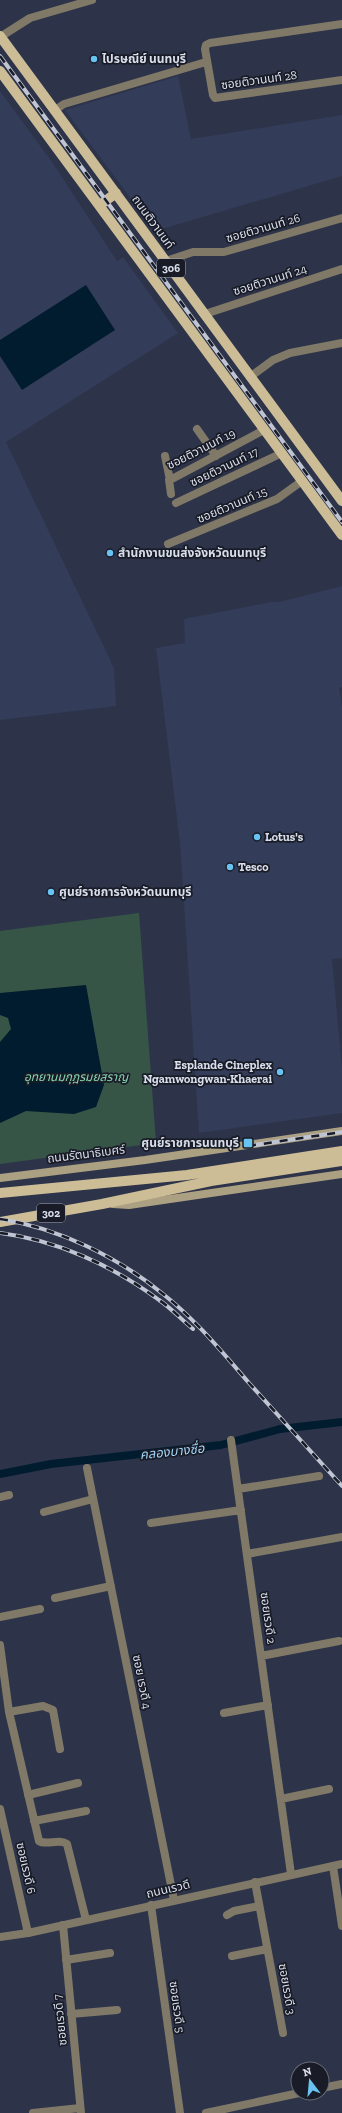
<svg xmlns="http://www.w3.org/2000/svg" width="342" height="2113" font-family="'Zilla Slab','Noto Sans Thai',serif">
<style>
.built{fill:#333c58}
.green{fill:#375547}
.water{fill:#001c2e}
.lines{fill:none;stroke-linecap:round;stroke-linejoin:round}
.canal{stroke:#001c2e;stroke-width:8}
.minor{stroke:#817967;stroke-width:8}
.tertiary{stroke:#817967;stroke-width:8}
.secondary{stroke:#aca082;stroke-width:8}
.primary{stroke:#cdbd97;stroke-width:10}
.rail-casing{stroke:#c0c5d4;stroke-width:4}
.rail{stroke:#191c26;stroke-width:2.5;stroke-dasharray:8;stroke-linecap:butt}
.poi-dot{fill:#69c3f1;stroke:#191c26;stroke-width:1.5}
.labels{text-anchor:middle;stroke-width:3.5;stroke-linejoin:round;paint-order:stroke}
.shield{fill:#191c26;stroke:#9fa4b1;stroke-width:1}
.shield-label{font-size:11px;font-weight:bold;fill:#d9deec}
.poi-label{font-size:12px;font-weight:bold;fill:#d9deec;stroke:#191c26;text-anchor:start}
.street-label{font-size:12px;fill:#d9deec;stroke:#191c26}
.park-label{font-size:12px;font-style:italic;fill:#88d5b1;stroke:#191c26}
.water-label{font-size:13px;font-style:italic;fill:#a0d5f9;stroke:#191c26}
</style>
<rect width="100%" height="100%" fill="#2d344a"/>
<path class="built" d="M 178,76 L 191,139 L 342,115 L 342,176 L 155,231 L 65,110 Z
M 0,91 L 52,162 L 117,261 L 123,257 L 178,333 L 6,442 L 114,668 L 116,706 L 0,720 Z
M 342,586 L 342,687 L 339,688 L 342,707 L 342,958 L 332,959 L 342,1068 L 342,1113 L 199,1133 L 180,842 L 156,648 L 185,643 L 184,619 L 272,602 L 279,602 Z"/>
<path class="green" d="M 139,913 L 156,1143 L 0,1164 L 0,931 Z"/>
<path class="water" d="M 86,285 L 115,330 L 22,390 L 0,356 L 0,340 Z
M 86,985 L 104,1085 L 96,1107 L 74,1114 L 26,1111 L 0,1123 L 0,1042 L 11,1029 L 8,1018 L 0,1015 L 0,993 Z"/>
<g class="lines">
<path class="canal" d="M 0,1474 L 51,1464 L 221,1445 L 280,1429 L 342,1422"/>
<path class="minor" d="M 342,24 L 210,43 L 206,45 L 205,49 L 213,95 L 215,98 L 342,80
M 0,37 L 30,18 L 92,0
M 55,110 L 64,104 L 206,62
M 166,261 L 193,252 L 224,252 L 342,218
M 250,377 L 273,360 L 290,353 L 342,343
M 197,429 L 216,456
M 165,456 L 170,480 L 264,430
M 169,480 L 171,494
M 176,503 L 282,453
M 168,544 L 277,499 L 302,481
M 231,1440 L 291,1874
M 87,1468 L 174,1900
M 238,1489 L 319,1476
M 0,1497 L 9,1495
M 44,1512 L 93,1499
M 151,1523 L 241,1510
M 247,1554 L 342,1537
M 55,1598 L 111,1586
M 0,1617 L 40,1609
M 0,1645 L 9,1712 L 39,1841 C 47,1846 59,1838 67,1844 L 86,1920
M 261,1656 L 339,1641
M 9,1712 L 43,1706 L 53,1710 L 60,1749
M 224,1713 L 268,1705
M 28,1795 L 78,1783
M 281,1799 L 329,1789
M 0,1809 L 28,1933
M 34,1821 L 86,1811
M 333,1866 L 342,1926
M 255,1882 L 283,2033
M 151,1905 L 180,2113
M 227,1915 L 234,1911 L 259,1906
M 63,1925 L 81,2113
M 232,1956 L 267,1949
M 66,1960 L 110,1953
M 71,2014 L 117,2010
M 322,2088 L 342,2084
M 33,2113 L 80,2108
M 206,2113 L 299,2093"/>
<path class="tertiary" d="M 205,314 L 342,269
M 0,1937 L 28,1933 L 342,1864"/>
<path class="secondary" d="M 0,1178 L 145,1160 L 342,1131
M 113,1204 L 129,1205 L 342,1174"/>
<path class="primary" d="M 0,36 L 342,501
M 0,71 L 342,535
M 100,205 L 116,193
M 0,1193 L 187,1175 L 342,1151
M 0,1222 L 102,1204 L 211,1181 L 342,1161"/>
<defs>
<path id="rail" d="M 0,56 L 342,522
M 248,1146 L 342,1132
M 0,1219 C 58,1228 118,1257 163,1294 C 195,1319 222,1352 249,1383 C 280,1417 311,1452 342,1486
M 0,1233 C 57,1240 113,1266 159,1300 C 171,1308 182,1320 193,1329"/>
</defs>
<use href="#rail" class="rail-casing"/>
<use href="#rail" class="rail"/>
</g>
<g class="poi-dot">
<circle cx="94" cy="59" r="4"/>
<circle cx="110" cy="553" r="4"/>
<circle cx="257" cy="837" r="4"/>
<circle cx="230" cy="867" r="4"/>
<circle cx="51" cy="892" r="4"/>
<circle cx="280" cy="1072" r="4"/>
<rect x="243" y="1138" width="10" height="10" rx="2"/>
</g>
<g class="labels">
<g class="shield">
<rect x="157" y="259" width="28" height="18" rx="3"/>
<rect x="37" y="1204" width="28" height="18" rx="3"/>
</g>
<g class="shield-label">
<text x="171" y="272">306</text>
<text x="51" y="1217">302</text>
</g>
<g class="poi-label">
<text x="102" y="63">ไปรษณีย์ นนทบุรี</text>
<text x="118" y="557">สำนักงานขนส่งจังหวัดนนทบุรี</text>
<text x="265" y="841">Lotus's</text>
<text x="238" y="871">Tesco</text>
<text x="59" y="896">ศูนย์ราชการจังหวัดนนทบุรี</text>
<text x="272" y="1069" text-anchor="end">Esplande Cineplex<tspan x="272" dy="14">Ngamwongwan-Khaerai</tspan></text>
<text x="239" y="1147" text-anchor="end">ศูนย์ราชการนนทบุรี</text>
</g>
<g class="street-label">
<text transform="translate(259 80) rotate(-8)" y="4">ซอยติวานนท์ 28</text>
<text transform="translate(153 222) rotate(54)" y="4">ถนนติวานนท์</text>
<text transform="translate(263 228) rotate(-16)" y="4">ซอยติวานนท์ 26</text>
<text transform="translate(270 280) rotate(-18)" y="4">ซอยติวานนท์ 24</text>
<text transform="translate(201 449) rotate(-27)" y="4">ซอยติวานนท์ 19</text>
<text transform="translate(224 467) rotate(-26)" y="4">ซอยติวานนท์ 17</text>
<text transform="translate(232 505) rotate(-23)" y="4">ซอยติวานนท์ 15</text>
<text transform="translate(86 1154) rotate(-7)" y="4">ถนนรัตนาธิเบศร์</text>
<text transform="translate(268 1618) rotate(82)" y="4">ซอยเรวดี 2</text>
<text transform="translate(142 1682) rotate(79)" y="4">ซอย เรวดี 4</text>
<text transform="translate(26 1868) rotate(77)" y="4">ซอยเรวดี 6</text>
<text transform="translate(168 1889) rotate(-13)" y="4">ถนนเรวดี</text>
<text transform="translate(287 1989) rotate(80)" y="4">ซอยเรวดี 3</text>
<text transform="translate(177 2007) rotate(82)" y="4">ซอยเรวดี 5</text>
<text transform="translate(60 2020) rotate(-96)" y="4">ซอยเรวดี 7</text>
</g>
<g class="park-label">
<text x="76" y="1081">อุทยานมกุฎรมยสราญ</text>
</g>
<g class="water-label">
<text transform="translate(172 1451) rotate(-6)" y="5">คลองบางซื่อ</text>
</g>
</g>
<g transform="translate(310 2081) rotate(344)"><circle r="19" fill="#191c26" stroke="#666a75"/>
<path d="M0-3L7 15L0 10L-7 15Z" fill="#69c3f1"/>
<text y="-6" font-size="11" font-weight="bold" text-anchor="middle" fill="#d9deec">N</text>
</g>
</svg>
